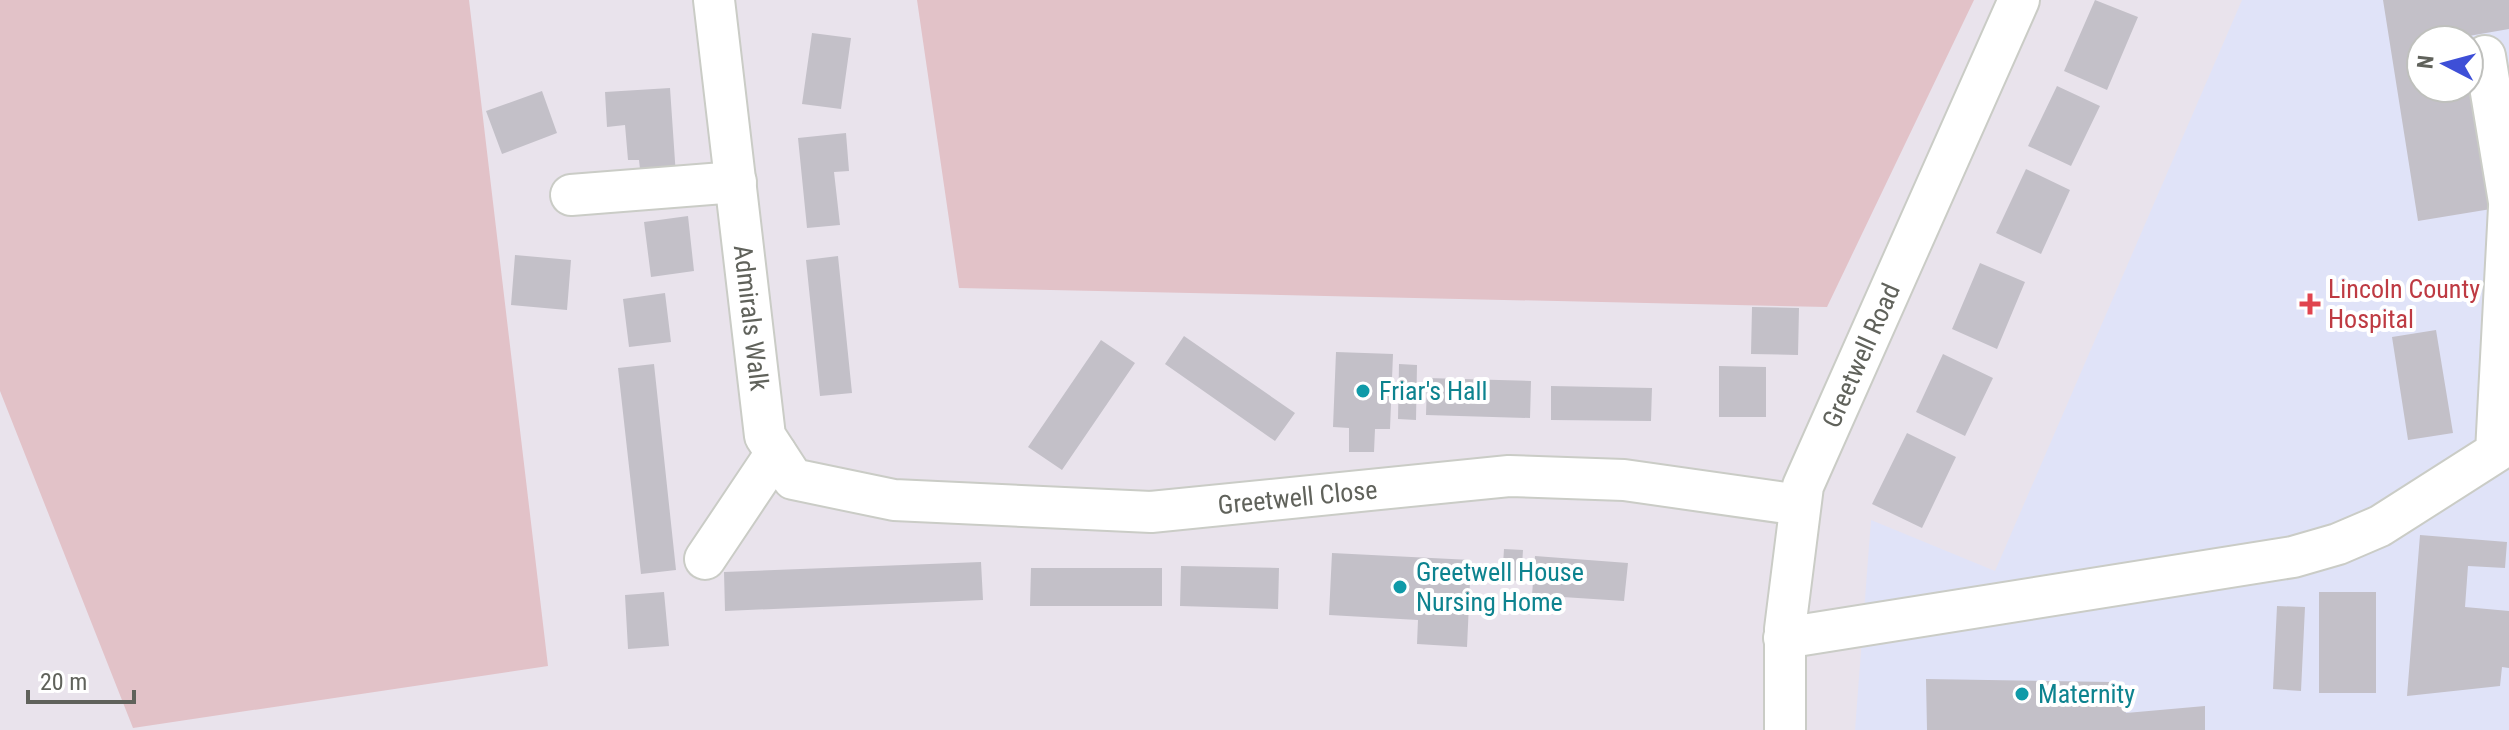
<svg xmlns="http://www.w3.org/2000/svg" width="2509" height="730" font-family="'Roboto Condensed',sans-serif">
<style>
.medical{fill:#e0e3f8;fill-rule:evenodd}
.green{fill:#e2c2c8}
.building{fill:#c3c0c8}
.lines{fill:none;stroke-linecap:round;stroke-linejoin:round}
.minor-casing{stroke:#caccc6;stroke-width:44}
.minor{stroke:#fff;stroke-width:40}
.health-dot{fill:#e0444e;stroke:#fff;stroke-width:3}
.culture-dot{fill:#0f9aa8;stroke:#fff;stroke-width:3}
.labels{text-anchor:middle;stroke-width:8;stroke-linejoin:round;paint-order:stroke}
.health-label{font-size:26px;fill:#be3a42;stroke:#fff;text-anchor:start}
.street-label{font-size:26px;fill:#60625b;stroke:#fff}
.culture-label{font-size:26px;fill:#0d838f;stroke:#fff;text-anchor:start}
</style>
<rect width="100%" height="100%" fill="#e9e3ec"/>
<path class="medical" d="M 2242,0 L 2509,0 L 2509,730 L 1855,730 L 1871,520 L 1995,571 ZM 2421,40 L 2469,40 L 2469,88 L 2421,88 Z"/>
<path class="green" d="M 0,0 L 469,0 L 548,666 L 133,728 L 0,391 Z
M 917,0 L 1974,0 L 1827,307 L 959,288 Z"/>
<path class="building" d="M 2095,0 L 2138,17 L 2107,90 L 2064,71 Z
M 2383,0 L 2509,0 L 2509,29 L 2463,37 L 2464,40 L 2421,40 L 2421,88 L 2472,88 L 2491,209 L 2418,221 Z
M 812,33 L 851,38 L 841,109 L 802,104 Z
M 2057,86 L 2100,106 L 2071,166 L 2028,146 Z
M 670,88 L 676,176 L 641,178 L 639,160 L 628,160 L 625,125 L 607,127 L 605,92 Z
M 542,91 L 557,133 L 502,154 L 486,111 Z
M 846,133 L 849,171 L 834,172 L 840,225 L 807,228 L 798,138 Z
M 2026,169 L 2070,190 L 2041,254 L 1996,233 Z
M 688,216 L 694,271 L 651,277 L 644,222 Z
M 515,255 L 571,260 L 567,310 L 511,305 Z
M 838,256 L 852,393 L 820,396 L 806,260 Z
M 1980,263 L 2025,282 L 1997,349 L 1952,329 Z
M 665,293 L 671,342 L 629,347 L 623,299 Z
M 1752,307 L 1799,308 L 1798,355 L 1751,354 Z
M 2436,330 L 2453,433 L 2408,440 L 2392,337 Z
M 1184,336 L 1295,413 L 1275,441 L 1165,364 Z
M 1101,340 L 1135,363 L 1062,470 L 1028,447 Z
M 1336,352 L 1393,354 L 1390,429 L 1375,429 L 1374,452 L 1349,452 L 1349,428 L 1333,427 Z
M 1943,354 L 1993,378 L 1965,436 L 1916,412 Z
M 654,364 L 676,570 L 641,574 L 618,368 Z
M 1399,364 L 1417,365 L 1416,420 L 1398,419 Z
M 1719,366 L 1766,367 L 1766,417 L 1719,417 Z
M 1427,378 L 1531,381 L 1530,418 L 1426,415 Z
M 1551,386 L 1652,388 L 1651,421 L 1551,420 Z
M 1907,433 L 1956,457 L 1922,528 L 1872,504 Z
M 2420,535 L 2507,542 L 2505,568 L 2468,566 L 2465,607 L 2509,611 L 2509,668 L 2502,667 L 2500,686 L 2407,696 Z
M 1504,549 L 1523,550 L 1521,581 L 1502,580 Z
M 1332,553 L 1471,560 L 1467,647 L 1417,644 L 1418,620 L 1329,615 Z
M 1535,556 L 1628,563 L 1624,601 L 1532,595 Z
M 981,562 L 983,600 L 725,611 L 724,572 Z
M 1181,566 L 1279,568 L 1278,609 L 1180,606 Z
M 1031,568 L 1162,568 L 1162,606 L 1030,606 Z
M 664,592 L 669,646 L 628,649 L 625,595 Z
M 2319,592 L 2376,592 L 2376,693 L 2319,693 Z
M 2277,606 L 2305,607 L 2301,691 L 2273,689 Z
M 1926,679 L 2112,682 L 2126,713 L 2205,706 L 2205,730 L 1927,730 Z"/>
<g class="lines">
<defs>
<g id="minor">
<path id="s1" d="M 714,0 L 765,436 L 793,479 L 894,500 L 1151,512 L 1509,476 L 1624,480 L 1800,505"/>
<path d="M 2485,56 L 2509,202"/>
<path d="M 571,195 L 736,182"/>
<path d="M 705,559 L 776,453"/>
<path d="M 1784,638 L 2293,557 L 2338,544 L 2380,526 L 2496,452 L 2509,207"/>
<path id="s2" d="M 1785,730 L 1785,629 L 1803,486 L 2019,0"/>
</g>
</defs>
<use href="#minor" class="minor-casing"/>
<use href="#minor" class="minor"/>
</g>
<path class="health-dot" d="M2306 292h8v8h8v8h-8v8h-8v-8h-8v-8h8z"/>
<g class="culture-dot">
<circle cx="1363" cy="391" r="8"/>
<circle cx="1400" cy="587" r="8"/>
<circle cx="2022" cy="694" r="8"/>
</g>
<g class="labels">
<g class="health-label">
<text x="2328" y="298">Lincoln County<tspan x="2328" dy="30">Hospital</tspan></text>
</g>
<g class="street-label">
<text dy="9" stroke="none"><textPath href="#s1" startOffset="320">Admirals Walk</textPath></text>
<text dy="9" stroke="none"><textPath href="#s2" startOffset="388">Greetwell Road</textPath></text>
<text dy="9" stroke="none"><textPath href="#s1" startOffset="998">Greetwell Close</textPath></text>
</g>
<g class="culture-label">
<text x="1379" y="400">Friar's Hall</text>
<text x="1416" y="581">Greetwell House<tspan x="1416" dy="30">Nursing Home</tspan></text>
<text x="2038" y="703">Maternity</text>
</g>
</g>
<g transform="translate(2445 64) rotate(276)"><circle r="38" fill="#ffffff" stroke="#bfc0bd" stroke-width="2"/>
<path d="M0-6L14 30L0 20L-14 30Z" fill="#3e4fd7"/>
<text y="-12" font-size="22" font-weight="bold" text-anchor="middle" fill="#60625b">N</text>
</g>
<path d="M28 690v12h106v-12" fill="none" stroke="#60625b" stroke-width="4"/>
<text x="40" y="690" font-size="24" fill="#60625b" stroke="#ffffff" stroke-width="6" paint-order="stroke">20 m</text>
</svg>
